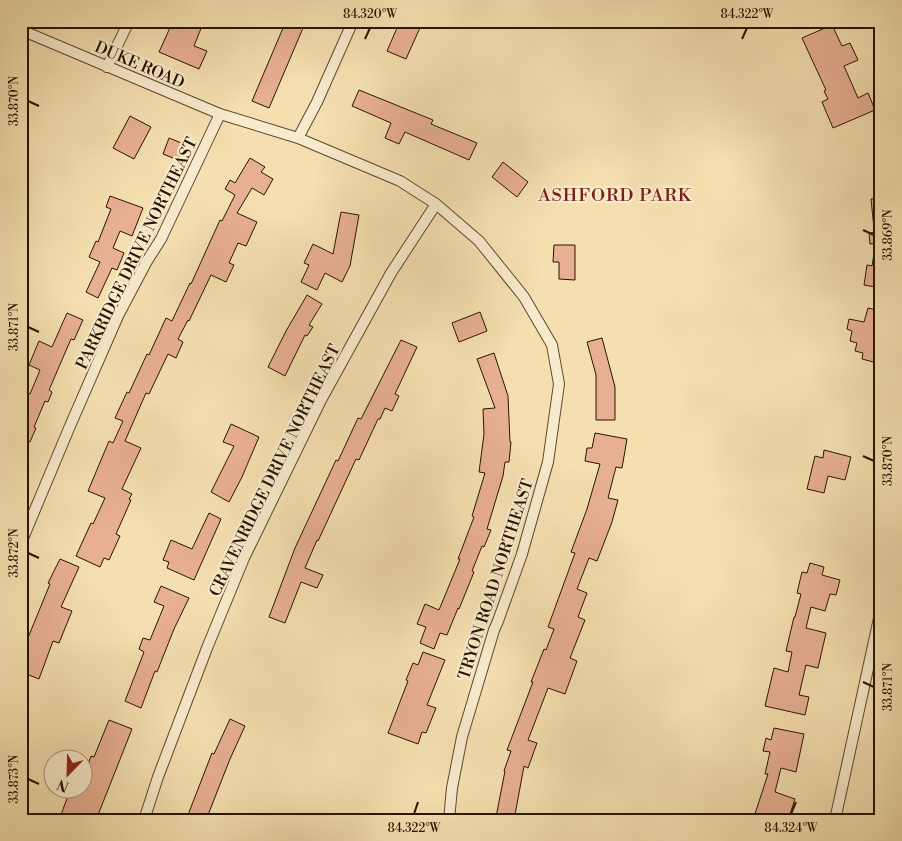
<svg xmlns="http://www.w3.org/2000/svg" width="902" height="841" font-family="'Libre Bodoni',serif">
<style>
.building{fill:#e7b092;stroke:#291400}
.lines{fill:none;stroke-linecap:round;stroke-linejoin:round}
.street-casing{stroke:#5c472c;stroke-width:12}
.street{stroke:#f8eacc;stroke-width:10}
.ticks{fill:none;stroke:#291400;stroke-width:2}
.labels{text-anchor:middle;stroke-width:4.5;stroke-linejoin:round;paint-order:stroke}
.street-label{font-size:16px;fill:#291400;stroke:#f8eacc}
.neighbourhood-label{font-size:18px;letter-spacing:1px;fill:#7a1f14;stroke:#f8eacc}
.neatline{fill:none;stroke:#291400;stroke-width:2}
.ticks-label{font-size:12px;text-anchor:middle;fill:#291400}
</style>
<rect width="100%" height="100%" fill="#f5dfb0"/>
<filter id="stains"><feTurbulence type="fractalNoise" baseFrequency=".004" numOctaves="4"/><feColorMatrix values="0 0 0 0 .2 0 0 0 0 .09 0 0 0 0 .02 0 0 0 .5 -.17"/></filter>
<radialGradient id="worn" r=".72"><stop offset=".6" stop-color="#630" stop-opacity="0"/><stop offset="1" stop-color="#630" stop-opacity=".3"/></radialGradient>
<path class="building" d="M 173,21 L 204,21 L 194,46 L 207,51 L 199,69 L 159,52 Z
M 286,21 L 306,21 L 269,108 L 252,101 Z
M 400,21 L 423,21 L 406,59 L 387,51 Z
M 832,25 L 842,46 L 850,43 L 858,60 L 844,66 L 858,98 L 868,93 L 875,110 L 833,128 L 822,102 L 828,99 L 824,91 L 826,90 L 802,38 Z
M 359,90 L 433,120 L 431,124 L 477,143 L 469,160 L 405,132 L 399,144 L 385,138 L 391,123 L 352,106 Z
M 130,116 L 151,127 L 134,159 L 113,148 Z
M 169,138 L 184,144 L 178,160 L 163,154 Z
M 250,158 L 265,167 L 261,172 L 273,179 L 264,195 L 252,188 L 237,213 L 257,222 L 246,246 L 238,243 L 229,263 L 234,265 L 226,282 L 211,275 L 189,321 L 188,320 L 178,339 L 183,342 L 176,358 L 168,354 L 149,394 L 146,393 L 125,441 L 141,448 L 122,489 L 132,494 L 129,499 L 131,500 L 116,534 L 120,536 L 109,560 L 104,558 L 100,567 L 76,556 L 91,523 L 93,524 L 105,498 L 88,491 L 109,441 L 113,443 L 123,421 L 115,418 L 127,392 L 129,393 L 147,354 L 149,355 L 166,318 L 172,321 L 190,283 L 191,284 L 220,220 L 222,221 L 235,195 L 225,189 L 230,180 L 235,183 Z
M 503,162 L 528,182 L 517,197 L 492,177 Z
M 110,196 L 143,208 L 132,236 L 120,231 L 113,248 L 124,253 L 117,270 L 112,268 L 98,298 L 86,292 L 100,262 L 89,257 L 96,241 L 98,242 L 111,209 L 106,207 Z
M 881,198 L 881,229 L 874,229 L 871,199 Z
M 341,212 L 359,215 L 350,266 L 342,282 L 325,273 L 317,290 L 301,282 L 309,265 L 304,263 L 313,244 L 333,254 Z
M 881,231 L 881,243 L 870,244 L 869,233 Z
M 554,245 L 575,245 L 575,280 L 559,279 L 559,262 L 553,262 Z
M 875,247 L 881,248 L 881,288 L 864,285 L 867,265 L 872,266 Z
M 307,295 L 322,304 L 309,325 L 313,327 L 307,336 L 305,335 L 285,376 L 268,367 L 286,331 Z
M 868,308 L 881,311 L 881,364 L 862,359 L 863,353 L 855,351 L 857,343 L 850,341 L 852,331 L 847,329 L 849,319 L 864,322 Z
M 480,312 L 487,331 L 459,342 L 452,323 Z
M 67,313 L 83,320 L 74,340 L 71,339 L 49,390 L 52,392 L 48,402 L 45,401 L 34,427 L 36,428 L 30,442 L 21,438 L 21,390 L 30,394 L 40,370 L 29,365 L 39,341 L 52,347 Z
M 602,338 L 615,387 L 615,420 L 596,420 L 596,375 L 587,342 Z
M 401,340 L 417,347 L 395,394 L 399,396 L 392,411 L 385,408 L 380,419 L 378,419 L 359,460 L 356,459 L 318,541 L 317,540 L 305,568 L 323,575 L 317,588 L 301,582 L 285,623 L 269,617 L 295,548 L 336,460 L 338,461 L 358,418 L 361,419 Z
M 494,353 L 508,396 L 510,442 L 511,442 L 509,462 L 505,462 L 503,476 L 487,529 L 491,530 L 484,547 L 482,546 L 472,571 L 474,572 L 459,609 L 458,608 L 447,635 L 440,633 L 434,649 L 420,643 L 426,627 L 417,624 L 425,604 L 439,610 L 460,559 L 458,559 L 474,517 L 472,516 L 485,473 L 479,472 L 484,434 L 483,409 L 495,408 L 477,359 Z
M 231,424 L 259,437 L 242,477 L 229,502 L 211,492 L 234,446 L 223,442 Z
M 595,433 L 627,439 L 622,468 L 616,467 L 608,498 L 618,500 L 612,522 L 597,561 L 589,558 L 577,589 L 587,593 L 578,617 L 585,620 L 570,658 L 577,661 L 565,694 L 548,688 L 528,740 L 537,743 L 528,768 L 524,766 L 514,820 L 496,817 L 505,771 L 504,771 L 511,751 L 507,750 L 533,682 L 531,682 L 544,649 L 546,650 L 554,629 L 548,627 L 575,553 L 571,552 L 587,509 L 600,464 L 585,461 L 587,448 L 592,448 Z
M 824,450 L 851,457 L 845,480 L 828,476 L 824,493 L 807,489 L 815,456 L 823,458 Z
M 209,513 L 221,519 L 194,580 L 167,568 L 169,562 L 163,560 L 171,540 L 192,549 Z
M 60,559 L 79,567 L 61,607 L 72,611 L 59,643 L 53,641 L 39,679 L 21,672 L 21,644 L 25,645 L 50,584 L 48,583 Z
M 810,563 L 824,567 L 822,575 L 840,580 L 836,595 L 830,594 L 825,611 L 811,607 L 806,628 L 826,633 L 818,668 L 806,665 L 799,695 L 809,697 L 805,715 L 765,706 L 774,668 L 788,672 L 792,652 L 786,651 L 794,617 L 795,617 L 801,594 L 797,593 L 802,572 L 807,573 Z
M 161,586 L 189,598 L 174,629 L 157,672 L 155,671 L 141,708 L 125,701 L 144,652 L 139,649 L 143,638 L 150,640 L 164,606 L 154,602 Z
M 423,652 L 445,660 L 427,705 L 436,708 L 426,733 L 422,732 L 418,744 L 388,733 L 408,681 L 406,680 L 413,663 L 418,665 Z
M 230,719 L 245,726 L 230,759 L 206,820 L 186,820 L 212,753 L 214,754 Z
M 109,720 L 132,729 L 96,820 L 59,820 L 71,788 L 82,788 L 82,768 L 86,770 L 91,756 L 94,757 Z
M 774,728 L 804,734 L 796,772 L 781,768 L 775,792 L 795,799 L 788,820 L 753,820 L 768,774 L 765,774 L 770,752 L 763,751 L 766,738 L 771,740 Z"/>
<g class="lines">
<defs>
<path id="street" d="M 21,30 L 220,114 L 298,138 L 400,181 L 436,204 L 479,241 L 524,297 L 552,345 L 559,384 L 548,462 L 522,554 L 498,621 L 494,630 L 462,737 L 452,788 L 449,820
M 107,67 L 129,21
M 298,138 L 317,102 L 353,21
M 21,543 L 70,426 L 118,316 L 147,261 L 161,239 L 220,114
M 144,820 L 158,777 L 207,648 L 244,558 L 321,400 L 391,273 L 436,204
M 835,820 L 881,609"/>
</defs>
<use href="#street" class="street-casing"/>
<use href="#street" class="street"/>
</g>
<path class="ticks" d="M 365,39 L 370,28M 742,39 L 747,28M 28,101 L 39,106M 863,230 L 874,235M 28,327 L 39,332M 863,456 L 874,461M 28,553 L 39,558M 863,682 L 874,687M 28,779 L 39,784M 414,814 L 418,802M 791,814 L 796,802"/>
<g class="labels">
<g class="street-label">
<text transform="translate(140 64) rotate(23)" y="6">DUKE ROAD</text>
<text transform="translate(136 253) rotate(-64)" y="6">PARKRIDGE DRIVE NORTHEAST</text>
<text transform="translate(274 470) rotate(-64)" y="6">CRAVENRIDGE DRIVE NORTHEAST</text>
<text transform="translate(495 579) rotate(-72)" y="6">TRYON ROAD NORTHEAST</text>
</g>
<g class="neighbourhood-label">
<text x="615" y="201">ASHFORD PARK</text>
</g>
</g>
<rect width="902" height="841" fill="none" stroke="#f5dfb0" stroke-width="55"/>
<g transform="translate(68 774) rotate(203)"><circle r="24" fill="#f8eacc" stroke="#a5947a"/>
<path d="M0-4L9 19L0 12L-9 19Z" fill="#8f2418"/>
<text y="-8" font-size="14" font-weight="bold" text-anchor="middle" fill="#291400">N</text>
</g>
<rect x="28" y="28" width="846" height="786" class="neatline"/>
<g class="ticks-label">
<text x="370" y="18">84.320°W</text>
<text x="747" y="18">84.322°W</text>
<text transform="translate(14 101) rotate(-90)" y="4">33.870°N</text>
<text transform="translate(888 235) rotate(-90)" y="4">33.869°N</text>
<text transform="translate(14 327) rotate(-90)" y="4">33.871°N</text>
<text transform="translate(888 461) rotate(-90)" y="4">33.870°N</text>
<text transform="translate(14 553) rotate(-90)" y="4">33.872°N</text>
<text transform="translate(888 687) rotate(-90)" y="4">33.871°N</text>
<text transform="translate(14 779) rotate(-90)" y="4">33.873°N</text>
<text x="414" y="832">84.322°W</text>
<text x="791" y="832">84.324°W</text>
</g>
<rect width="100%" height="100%" filter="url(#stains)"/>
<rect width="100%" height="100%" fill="url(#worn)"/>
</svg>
